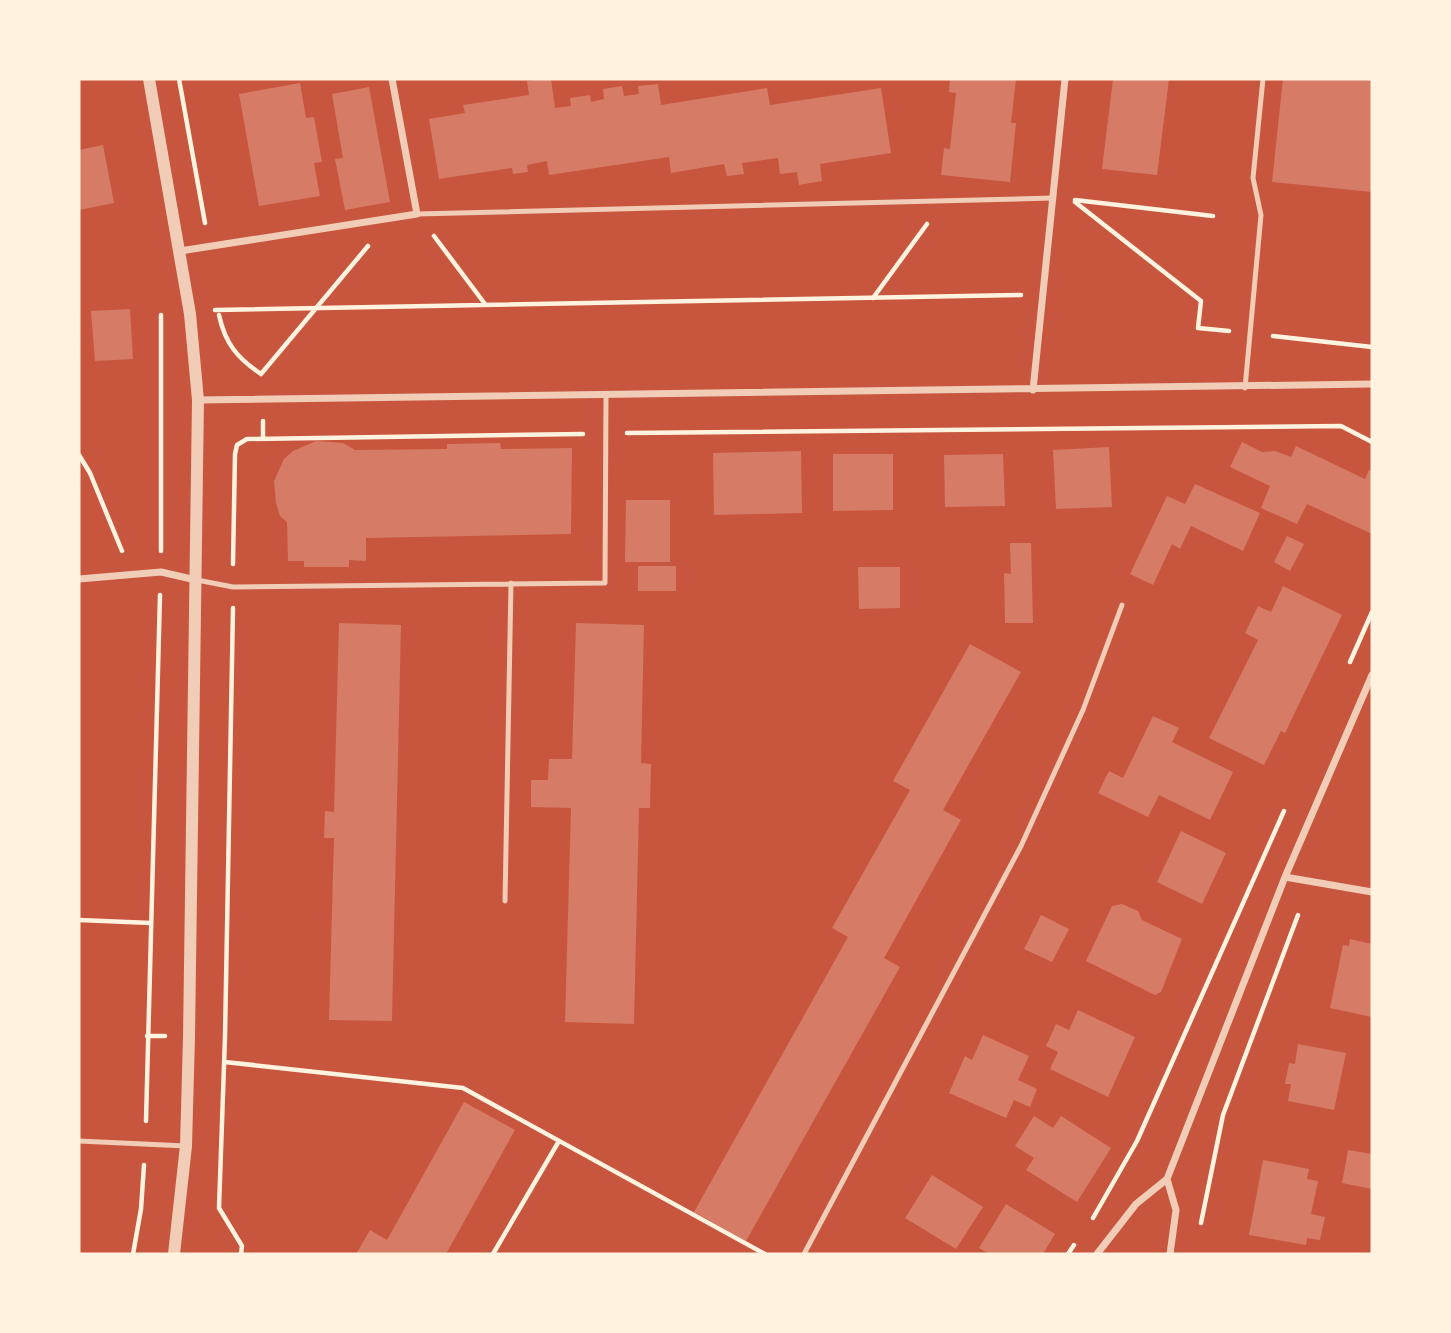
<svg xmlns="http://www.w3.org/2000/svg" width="1451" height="1333" font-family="'Source Sans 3',sans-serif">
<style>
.building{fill:#d67c66}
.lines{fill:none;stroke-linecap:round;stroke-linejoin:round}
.path{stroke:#fff3e0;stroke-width:4.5}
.service{stroke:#f1ccb7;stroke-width:5}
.minor{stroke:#f1ccb7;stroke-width:7}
.tertiary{stroke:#f1ccb7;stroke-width:12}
</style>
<rect width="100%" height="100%" fill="#c8553d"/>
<path class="building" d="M 540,79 L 551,79 L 555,108 L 571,106 L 570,98 L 590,95 L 591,102 L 604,99 L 603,89 L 622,86 L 624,96 L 639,94 L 638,86 L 658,84 L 661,105 L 767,88 L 770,105 L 881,88 L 891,153 L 820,164 L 822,181 L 799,185 L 797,172 L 780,174 L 778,158 L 742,163 L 744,174 L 727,176 L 724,164 L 671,173 L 669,157 L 549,175 L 547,161 L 527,165 L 528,172 L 513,174 L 512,168 L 439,179 L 429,119 L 465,113 L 463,105 L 529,95 L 527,81 Z
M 950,79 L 1016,79 L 1011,123 L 1016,123 L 1010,182 L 941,175 L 944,148 L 950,149 L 956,93 L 949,92 Z
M 1113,79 L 1169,79 L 1157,175 L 1102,169 Z
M 1283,79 L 1372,79 L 1372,192 L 1272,182 Z
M 300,83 L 306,118 L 314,117 L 322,162 L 314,163 L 320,196 L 259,206 L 239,94 Z
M 369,87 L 390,202 L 345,210 L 335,159 L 343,158 L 332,94 Z
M 103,145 L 114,203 L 79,210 L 79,150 Z
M 130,309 L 133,359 L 95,361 L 91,311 Z
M 316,441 L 343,443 L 355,450 L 447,449 L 447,444 L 500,443 L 501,449 L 572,448 L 571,534 L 366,538 L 366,561 L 349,560 L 349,567 L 304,567 L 304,561 L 288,561 L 287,522 L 280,516 L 276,503 L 274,481 L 284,459 L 293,451 Z
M 1242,442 L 1262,452 L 1275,451 L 1291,457 L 1296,446 L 1365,479 L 1369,470 L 1372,472 L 1372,534 L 1307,504 L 1297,524 L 1261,508 L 1270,486 L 1230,467 Z
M 1109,447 L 1112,507 L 1056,509 L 1053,450 Z
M 801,451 L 802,513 L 714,515 L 713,453 Z
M 833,454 L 893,454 L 893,510 L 833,511 Z
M 1003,454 L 1005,506 L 945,507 L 944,455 Z
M 1195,484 L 1260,513 L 1243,551 L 1191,526 L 1180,549 L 1172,544 L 1153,585 L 1130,574 L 1167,496 L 1185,504 Z
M 626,500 L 670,500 L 670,562 L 625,562 Z
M 1287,536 L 1304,544 L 1290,571 L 1274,562 Z
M 1010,543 L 1031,543 L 1033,623 L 1005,623 L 1004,573 L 1011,574 Z
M 638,566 L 676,566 L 676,591 L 638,591 Z
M 858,567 L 900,567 L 900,608 L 859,609 Z
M 1283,586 L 1342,615 L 1285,733 L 1281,731 L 1264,765 L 1209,738 L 1258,640 L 1245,633 L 1258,606 L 1271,612 Z
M 339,623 L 401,625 L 392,1021 L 329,1020 L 334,838 L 324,838 L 325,811 L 334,812 Z
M 576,623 L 644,625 L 641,763 L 651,764 L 650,808 L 639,808 L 634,1024 L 565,1022 L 571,808 L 531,807 L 531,780 L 548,780 L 549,759 L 572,759 Z
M 970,644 L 1021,672 L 943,810 L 961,820 L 884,958 L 900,967 L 746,1241 L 694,1212 L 848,937 L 832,928 L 910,790 L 893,781 Z
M 1153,716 L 1179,728 L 1172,742 L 1233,772 L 1210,820 L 1159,795 L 1148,817 L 1098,793 L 1109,771 L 1123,778 Z
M 1181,831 L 1226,853 L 1202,904 L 1157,882 Z
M 1122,904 L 1138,911 L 1142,920 L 1182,939 L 1161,992 L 1155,995 L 1086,961 L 1112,906 Z
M 1041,915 L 1069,929 L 1052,962 L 1024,949 Z
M 1350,939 L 1372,944 L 1372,1017 L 1330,1008 L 1343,945 L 1349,946 Z
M 1078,1010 L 1135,1037 L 1108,1097 L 1050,1069 L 1058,1052 L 1046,1046 L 1056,1024 L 1069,1030 Z
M 983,1035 L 1029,1056 L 1018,1080 L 1037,1089 L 1030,1107 L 1014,1100 L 1006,1118 L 949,1093 L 965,1056 L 972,1060 Z
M 1298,1044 L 1346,1053 L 1334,1110 L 1288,1101 L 1291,1084 L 1285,1084 L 1289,1063 L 1295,1064 Z
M 464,1102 L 515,1130 L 446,1254 L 356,1254 L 370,1230 L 387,1240 Z
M 1034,1116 L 1053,1128 L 1061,1116 L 1111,1148 L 1077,1202 L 1026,1170 L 1034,1158 L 1015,1146 Z
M 1348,1150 L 1372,1154 L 1372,1189 L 1342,1183 Z
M 1263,1160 L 1309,1169 L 1307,1179 L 1318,1181 L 1311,1214 L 1325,1217 L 1320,1240 L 1307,1238 L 1306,1245 L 1249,1235 Z
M 932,1175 L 983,1207 L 956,1249 L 905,1218 Z
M 1006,1204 L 1055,1234 L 1043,1254 L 989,1254 L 979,1248 Z"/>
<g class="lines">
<path class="path" d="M 179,79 L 205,223
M 1075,200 L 1213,216
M 1075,202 L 1201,301 L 1198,328 L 1229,331
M 434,236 L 485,304
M 873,298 L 927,224
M 215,310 L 1021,295
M 161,315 L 161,551
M 219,315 C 225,343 237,358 261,374
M 1273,336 L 1372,347
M 261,374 L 368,246
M 263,421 L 263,438
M 627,433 L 1341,426 L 1372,442
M 79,455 L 90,473 L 122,551
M 233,564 L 235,454 L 237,445 L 247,439 L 583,434
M 233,608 L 225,1037 L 219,1208 L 242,1246 L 241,1254
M 1350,662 L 1372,612
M 79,920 L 151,923
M 147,1036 L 165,1036
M 225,1062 L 463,1088 L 765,1254
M 146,1121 L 160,595
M 1093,1218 L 1137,1141 L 1284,811
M 1201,1223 L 1223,1115 L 1298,915
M 133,1254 L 141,1209 L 144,1165
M 493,1254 L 559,1141
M 1068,1254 L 1074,1245"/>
<path class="service" d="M 417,214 L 1053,198
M 1245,388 L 1261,215 L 1253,178 L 1263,79
M 197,580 L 233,587 L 605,583 L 606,396
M 505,901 L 511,583
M 79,1141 L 186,1146
M 804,1254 L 1021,846 L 1083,710 L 1122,605"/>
<path class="minor" d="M 180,251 L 417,214 L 392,79
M 1033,390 L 1065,79
M 198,400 L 1372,384
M 79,579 L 161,572 L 196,580
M 1285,877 L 1372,892
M 1167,1179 L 1176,1210 L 1170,1254
M 1097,1254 L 1136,1204 L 1167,1179 L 1285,877 L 1372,675"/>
<path class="tertiary" d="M 149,79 L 190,314 L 198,400 L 189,1037 L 186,1146 L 174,1254"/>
</g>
<rect width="1451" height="1333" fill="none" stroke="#fff3e0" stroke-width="161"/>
</svg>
